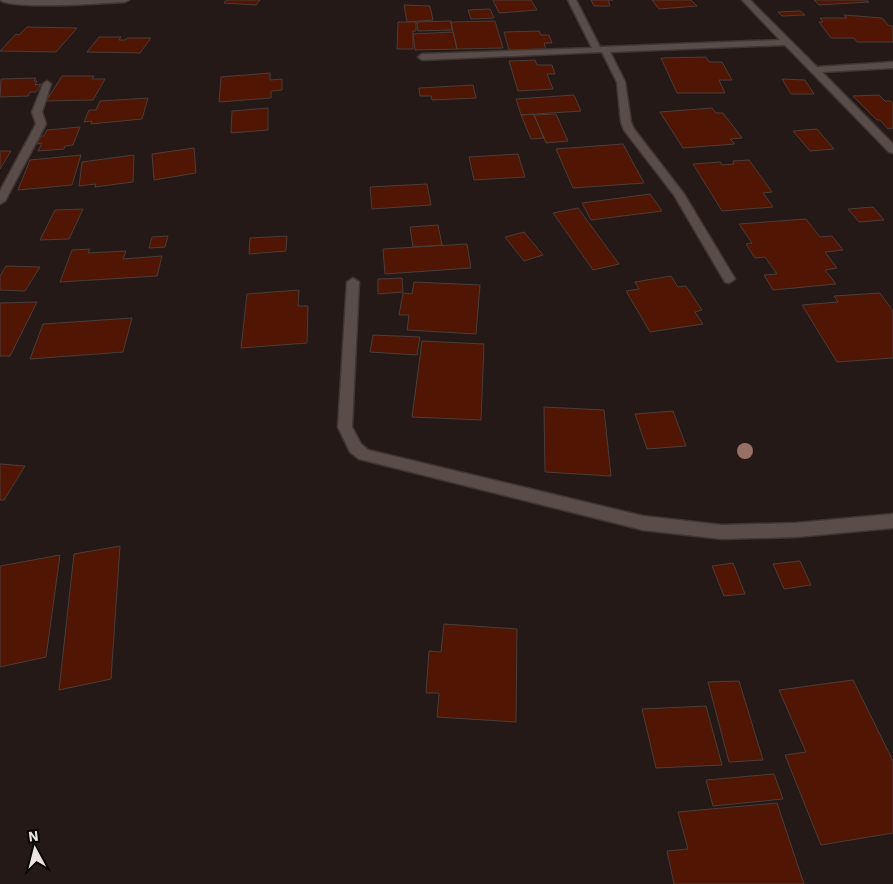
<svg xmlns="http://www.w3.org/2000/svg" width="893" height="884" font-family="'IBM Plex Sans',sans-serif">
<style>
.building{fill:#511504;stroke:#4a3d39}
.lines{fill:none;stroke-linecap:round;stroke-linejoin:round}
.minor-casing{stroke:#3e3534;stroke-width:3}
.minor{fill:#5a4d49;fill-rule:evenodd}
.tree{fill:#977066}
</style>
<rect width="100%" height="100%" fill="#241916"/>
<path class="building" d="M 226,0 L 260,0 L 256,5 L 224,3 Z
M 493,0 L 531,0 L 537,10 L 499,13 Z
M 591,0 L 613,0 L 608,0 L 610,6 L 594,6 Z
M 652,0 L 691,0 L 697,6 L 659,9 Z
M 814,0 L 866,0 L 869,2 L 819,5 Z
M 404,5 L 430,6 L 433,20 L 407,22 Z
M 490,9 L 494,18 L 471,19 L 468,10 Z
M 800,11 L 805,15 L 782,16 L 778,12 Z
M 844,15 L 882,18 L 889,26 L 893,26 L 893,42 L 857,42 L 854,38 L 831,38 L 819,22 L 823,22 L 820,18 L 847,18 Z
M 451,21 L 452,30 L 418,31 L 417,22 Z
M 495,21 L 503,48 L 457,49 L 451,22 Z
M 398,22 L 416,22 L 416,31 L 413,31 L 413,49 L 397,49 Z
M 27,27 L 77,28 L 56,52 L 0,51 L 16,34 L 19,35 Z
M 539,31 L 541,35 L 549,35 L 552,43 L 544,43 L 546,49 L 509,50 L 504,32 Z
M 453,32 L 457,49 L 415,50 L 413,34 Z
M 99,37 L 121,37 L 119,40 L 125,40 L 127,38 L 151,38 L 140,53 L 87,52 Z
M 706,57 L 709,62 L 722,62 L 732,80 L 719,80 L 725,93 L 677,93 L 661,58 Z
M 535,60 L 537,65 L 552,65 L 555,74 L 547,74 L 553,89 L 518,91 L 509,61 Z
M 270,73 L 270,80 L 282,79 L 282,90 L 271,91 L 271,98 L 219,102 L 221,77 Z
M 62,76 L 94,76 L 92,79 L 105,79 L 93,100 L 46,101 Z
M 36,78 L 34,81 L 37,81 L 35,85 L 41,84 L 36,92 L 30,92 L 28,96 L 0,97 L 1,79 Z
M 782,79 L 805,80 L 814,94 L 791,94 Z
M 473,85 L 476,98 L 432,100 L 431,96 L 420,96 L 419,88 Z
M 574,95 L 581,111 L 521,115 L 516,99 Z
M 879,95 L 885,101 L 890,101 L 893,103 L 893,128 L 888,129 L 880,120 L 877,120 L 853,96 Z
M 148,98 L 142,119 L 91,124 L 92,121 L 84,122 L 89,110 L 96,110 L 100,101 Z
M 268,108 L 268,130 L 231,133 L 232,111 Z
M 712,108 L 716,113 L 723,113 L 742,138 L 730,139 L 735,144 L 683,148 L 660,112 Z
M 534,114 L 534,115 L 544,138 L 531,139 L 521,115 Z
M 556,114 L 568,141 L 546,143 L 534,115 Z
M 80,127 L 73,145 L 65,146 L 64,149 L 38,151 L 42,143 L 37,144 L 41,136 L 44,136 L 47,130 Z
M 817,129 L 834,149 L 810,151 L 793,131 Z
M 623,144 L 644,183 L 573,188 L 556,149 Z
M 194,148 L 196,173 L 154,180 L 152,154 Z
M 0,151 L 11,151 L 0,169 Z
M 518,154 L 525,177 L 474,180 L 469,157 Z
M 81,155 L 72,185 L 18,190 L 30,160 Z
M 134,155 L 133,182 L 95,187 L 96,184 L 79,186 L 82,162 Z
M 749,160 L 772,192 L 763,193 L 773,207 L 722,211 L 693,164 L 720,162 L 722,165 L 734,164 L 733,161 Z
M 427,184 L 431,205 L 372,209 L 370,187 Z
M 650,194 L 662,211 L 591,220 L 582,203 Z
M 873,207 L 884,220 L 859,222 L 848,209 Z
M 578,208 L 619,264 L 593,270 L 553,213 Z
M 83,209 L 69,239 L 40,240 L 55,210 Z
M 806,219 L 820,237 L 832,236 L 843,250 L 825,252 L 837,268 L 825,270 L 836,284 L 773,290 L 764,275 L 777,274 L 765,257 L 755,258 L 746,244 L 752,243 L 739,224 Z
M 438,225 L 442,245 L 413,247 L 410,227 Z
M 524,232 L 543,255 L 524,261 L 505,237 Z
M 168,236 L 165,247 L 149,248 L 152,237 Z
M 287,236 L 286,251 L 249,254 L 250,238 Z
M 467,244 L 471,268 L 385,274 L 383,249 Z
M 90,249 L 88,253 L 126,251 L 123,259 L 162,256 L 157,276 L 60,282 L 72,250 Z
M 6,266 L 40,267 L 25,291 L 0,290 L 0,276 Z
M 671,276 L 678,287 L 686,286 L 702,310 L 695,312 L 703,324 L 650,332 L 626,291 L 639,289 L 635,282 Z
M 402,278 L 403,292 L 378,294 L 378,279 Z
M 414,282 L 480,285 L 476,334 L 407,330 L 409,315 L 399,315 L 403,293 L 412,294 Z
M 299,290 L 298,306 L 308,306 L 307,343 L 241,348 L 247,294 Z
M 880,293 L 893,311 L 893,358 L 837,362 L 802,305 L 838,302 L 834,296 Z
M 37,302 L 10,356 L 0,356 L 0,303 Z
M 132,318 L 123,352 L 30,359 L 43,324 Z
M 373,335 L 420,337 L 417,355 L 370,352 Z
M 422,341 L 484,344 L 481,420 L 412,417 Z
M 544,407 L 604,410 L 611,476 L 545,472 Z
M 673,411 L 686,446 L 647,449 L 635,414 Z
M 0,464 L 25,466 L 4,500 L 0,500 Z
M 120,546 L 111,679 L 59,690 L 74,554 Z
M 60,555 L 46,657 L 0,667 L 0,566 Z
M 800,561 L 811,585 L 784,589 L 773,564 Z
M 733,563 L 745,594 L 724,596 L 712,566 Z
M 444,624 L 517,629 L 516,722 L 437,717 L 439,693 L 426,693 L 429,651 L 441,652 Z
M 853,680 L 893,761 L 893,833 L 821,845 L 785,755 L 806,752 L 779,690 Z
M 739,681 L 763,760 L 729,762 L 708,682 Z
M 706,706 L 722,765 L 656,768 L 642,709 Z
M 774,774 L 783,799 L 713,806 L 706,780 Z
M 777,803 L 804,884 L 674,884 L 667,851 L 688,849 L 678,812 Z"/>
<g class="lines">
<defs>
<path id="minor" d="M 0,0 L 129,0 L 125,2 C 104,3 12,10 0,0 Z
M 568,0 L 576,0 L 600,47 L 780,40 L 742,0 L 750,0 L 817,67 L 893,62 L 893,68 L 822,72 L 893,144 L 893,153 L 889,152 L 785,45 L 610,52 L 625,82 L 631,122 L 634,129 L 684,194 L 735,279 L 729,283 L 725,282 L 674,195 L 624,130 L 621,122 L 617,82 L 602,52 L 422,60 L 418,57 L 422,54 L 592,48 Z
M 47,81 L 51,84 L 42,112 L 46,124 L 5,201 L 0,204 L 0,191 L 36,124 L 32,112 L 43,84 Z
M 353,278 L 359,282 L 352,427 L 361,444 L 368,450 L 643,516 L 722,525 L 796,523 L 893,514 L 893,528 L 796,537 L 722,539 L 643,530 L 359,459 L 350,452 L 338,427 L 347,282 Z"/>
</defs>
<use href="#minor" class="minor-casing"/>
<use href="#minor" class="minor"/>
</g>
<circle class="tree" cx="745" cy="451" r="8"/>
<g transform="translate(35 849) rotate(353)" stroke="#0a0605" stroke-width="4" paint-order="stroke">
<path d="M0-4L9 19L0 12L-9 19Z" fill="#ece4e2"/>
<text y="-8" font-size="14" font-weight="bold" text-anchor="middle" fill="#ece4e2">N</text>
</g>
</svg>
